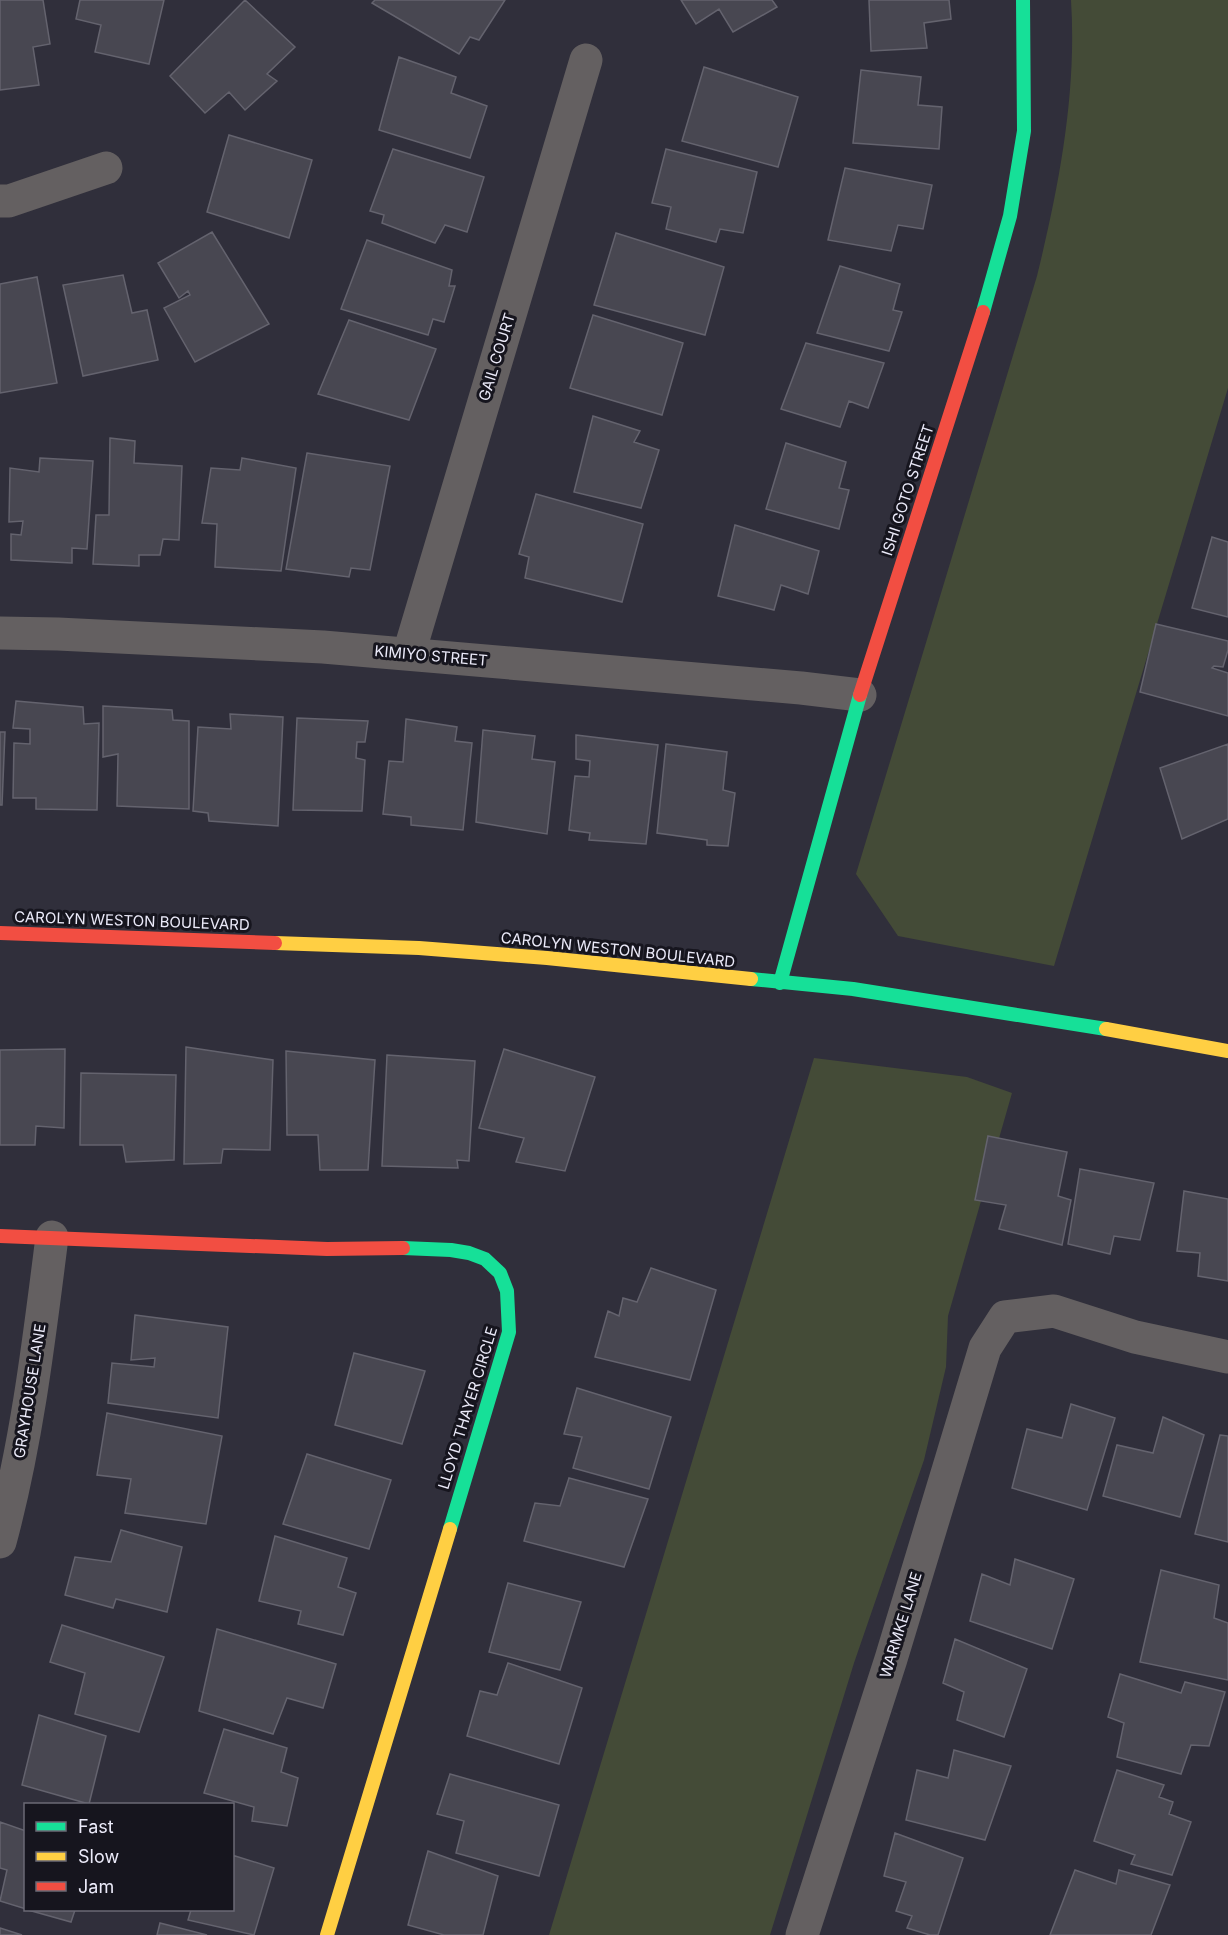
<svg xmlns="http://www.w3.org/2000/svg" width="1228" height="1935" font-family="Inter,sans-serif">
<style>
.green{fill:#444b37}
.building{fill:#484751;stroke:#64636e;stroke-width:1.5}
.lines{fill:none;stroke-linecap:round;stroke-linejoin:round}
.street{stroke:#646061;stroke-width:33}
.fast{stroke:#16e098;stroke-width:14}
.slow{stroke:#ffcf43;stroke-width:14}
.jam{stroke:#f24e42;stroke-width:14}
.labels{text-anchor:middle;stroke-width:6;stroke-linejoin:round;paint-order:stroke}
.street-label{font-size:15px;fill:#ebeaf9;stroke:#16151e}
</style>
<rect width="100%" height="100%" fill="#302f3b"/>
<path class="green" d="M 1071,0 L 1228,0 L 1228,388 L 1054,966 L 898,936 L 856,874 L 1037,276 C 1059,186 1077,93 1071,0 Z
M 814,1058 L 967,1077 L 1012,1093 L 948,1316 L 946,1367 L 924,1460 L 854,1663 L 770,1935 L 549,1935 Z"/>
<path class="building" d="M 0,0 L 43,0 L 50,44 L 33,47 L 39,85 L 0,90 Z
M 80,0 L 164,0 L 149,64 L 95,52 L 101,25 L 76,19 Z
M 245,0 L 295,47 L 267,74 L 277,81 L 245,110 L 229,92 L 205,113 L 170,76 Z
M 375,0 L 505,0 L 479,40 L 470,37 L 459,54 L 372,3 Z
M 681,0 L 772,0 L 777,7 L 733,32 L 719,9 L 696,24 Z
M 869,0 L 949,0 L 951,19 L 924,23 L 927,48 L 871,51 Z
M 399,57 L 456,77 L 451,93 L 487,106 L 470,158 L 379,130 Z
M 704,67 L 798,97 L 778,167 L 682,141 Z
M 861,70 L 921,77 L 918,105 L 942,107 L 939,149 L 853,143 Z
M 229,135 L 312,160 L 289,238 L 207,212 Z
M 393,149 L 484,177 L 467,232 L 445,225 L 435,243 L 382,223 L 384,215 L 370,211 Z
M 666,149 L 757,172 L 743,233 L 720,229 L 716,242 L 666,229 L 671,207 L 652,203 Z
M 845,168 L 932,185 L 923,229 L 898,225 L 891,251 L 828,240 Z
M 212,232 L 269,324 L 195,362 L 164,308 L 190,295 L 188,291 L 179,298 L 158,263 Z
M 616,233 L 724,267 L 705,335 L 594,305 Z
M 367,240 L 452,270 L 449,286 L 455,286 L 444,322 L 433,319 L 428,335 L 341,309 Z
M 840,266 L 900,284 L 893,310 L 902,312 L 889,351 L 817,333 Z
M 123,275 L 132,313 L 147,310 L 158,360 L 83,376 L 63,285 Z
M 37,277 L 57,383 L 0,393 L 0,284 Z
M 593,315 L 683,343 L 662,415 L 570,388 Z
M 349,320 L 436,349 L 409,420 L 318,394 Z
M 806,343 L 884,363 L 868,408 L 849,401 L 840,427 L 781,409 Z
M 593,416 L 640,431 L 634,442 L 659,450 L 641,508 L 574,492 Z
M 110,438 L 135,441 L 134,463 L 182,466 L 179,540 L 163,539 L 160,555 L 139,555 L 139,566 L 93,564 L 96,515 L 109,515 Z
M 786,443 L 846,462 L 839,488 L 849,490 L 839,529 L 766,509 Z
M 307,453 L 390,466 L 370,570 L 351,568 L 349,577 L 286,569 Z
M 40,458 L 93,461 L 87,549 L 72,548 L 72,563 L 11,560 L 11,534 L 21,535 L 23,521 L 9,522 L 10,468 L 39,472 Z
M 242,458 L 296,468 L 281,571 L 215,567 L 217,524 L 202,523 L 211,468 L 240,470 Z
M 536,494 L 643,524 L 622,602 L 525,578 L 529,557 L 519,554 Z
M 735,525 L 819,551 L 808,594 L 781,585 L 774,610 L 718,596 Z
M 1212,537 L 1228,542 L 1228,617 L 1192,608 Z
M 1156,624 L 1228,641 L 1228,650 L 1223,667 L 1214,666 L 1212,668 L 1228,673 L 1228,716 L 1140,692 Z
M 16,701 L 83,707 L 84,724 L 99,723 L 97,810 L 36,809 L 36,798 L 13,798 L 14,743 L 30,744 L 30,729 L 13,728 Z
M 103,706 L 172,710 L 173,720 L 189,721 L 189,809 L 117,806 L 118,754 L 103,757 Z
M 230,714 L 283,717 L 278,826 L 209,821 L 208,813 L 193,811 L 198,727 L 231,729 Z
M 297,718 L 368,721 L 365,742 L 357,742 L 356,758 L 365,760 L 362,811 L 293,810 Z
M 406,719 L 457,727 L 455,741 L 472,743 L 463,830 L 411,825 L 411,817 L 383,814 L 389,761 L 403,762 Z
M 483,730 L 535,736 L 532,759 L 555,762 L 547,834 L 476,822 Z
M 0,732 L 5,732 L 2,805 L 0,805 Z
M 576,735 L 658,745 L 646,844 L 589,840 L 590,833 L 569,830 L 575,776 L 589,777 L 590,761 L 576,759 Z
M 666,744 L 727,752 L 723,790 L 735,793 L 728,846 L 707,845 L 707,840 L 657,833 Z
M 1228,744 L 1228,819 L 1182,839 L 1160,768 Z
M 186,1047 L 273,1060 L 270,1150 L 223,1149 L 221,1163 L 184,1164 Z
M 65,1049 L 64,1128 L 36,1126 L 35,1145 L 0,1145 L 0,1050 Z
M 504,1049 L 595,1077 L 565,1171 L 516,1162 L 524,1138 L 479,1128 Z
M 286,1051 L 375,1060 L 368,1170 L 320,1170 L 318,1135 L 287,1135 Z
M 387,1055 L 475,1061 L 469,1161 L 457,1160 L 458,1168 L 382,1166 Z
M 81,1073 L 176,1075 L 174,1160 L 126,1162 L 123,1145 L 80,1145 Z
M 988,1136 L 1067,1152 L 1058,1196 L 1071,1200 L 1062,1245 L 999,1229 L 1006,1205 L 975,1200 Z
M 1080,1169 L 1154,1183 L 1140,1240 L 1114,1236 L 1110,1254 L 1068,1244 Z
M 1184,1191 L 1228,1199 L 1228,1281 L 1198,1276 L 1200,1253 L 1177,1251 Z
M 651,1268 L 716,1290 L 690,1380 L 595,1357 L 608,1311 L 619,1316 L 623,1298 L 637,1302 Z
M 135,1315 L 228,1327 L 218,1418 L 108,1403 L 112,1363 L 154,1367 L 155,1358 L 131,1360 Z
M 354,1353 L 425,1371 L 402,1444 L 335,1425 Z
M 577,1388 L 671,1417 L 649,1489 L 573,1468 L 582,1437 L 564,1434 Z
M 1071,1404 L 1115,1418 L 1087,1510 L 1012,1488 L 1027,1429 L 1062,1438 Z
M 107,1413 L 222,1436 L 206,1524 L 125,1513 L 131,1479 L 97,1475 Z
M 1163,1417 L 1204,1435 L 1180,1517 L 1103,1496 L 1117,1445 L 1153,1453 Z
M 1220,1435 L 1228,1436 L 1228,1542 L 1195,1534 Z
M 307,1454 L 391,1480 L 369,1549 L 283,1524 Z
M 569,1478 L 648,1499 L 624,1567 L 524,1541 L 535,1503 L 560,1506 Z
M 121,1530 L 182,1547 L 167,1612 L 116,1599 L 113,1608 L 65,1595 L 75,1557 L 111,1562 Z
M 275,1536 L 347,1558 L 338,1587 L 356,1593 L 343,1635 L 298,1624 L 301,1611 L 259,1601 Z
M 1015,1559 L 1074,1579 L 1052,1649 L 970,1621 L 982,1574 L 1010,1585 Z
M 1161,1570 L 1219,1585 L 1214,1618 L 1228,1623 L 1228,1680 L 1140,1662 Z
M 508,1583 L 581,1602 L 560,1670 L 489,1652 Z
M 62,1625 L 164,1657 L 139,1732 L 75,1714 L 85,1673 L 50,1662 Z
M 217,1629 L 336,1664 L 323,1708 L 287,1698 L 273,1734 L 199,1711 Z
M 955,1639 L 1027,1669 L 1004,1737 L 957,1720 L 964,1692 L 943,1683 Z
M 508,1663 L 582,1688 L 559,1764 L 467,1736 L 480,1691 L 497,1695 Z
M 1120,1674 L 1181,1693 L 1185,1682 L 1225,1692 L 1209,1746 L 1191,1745 L 1181,1774 L 1117,1757 L 1124,1723 L 1108,1717 Z
M 39,1715 L 106,1736 L 89,1804 L 22,1785 Z
M 224,1729 L 287,1748 L 281,1772 L 298,1778 L 287,1826 L 252,1821 L 254,1807 L 204,1793 Z
M 954,1750 L 1011,1766 L 985,1840 L 906,1820 L 917,1770 L 948,1778 Z
M 1117,1770 L 1164,1785 L 1159,1797 L 1173,1802 L 1169,1814 L 1191,1822 L 1172,1875 L 1131,1864 L 1135,1855 L 1094,1841 Z
M 450,1774 L 559,1805 L 539,1876 L 456,1853 L 464,1821 L 437,1814 Z
M 0,1822 L 26,1831 L 26,1909 L 0,1901 L 7,1870 L 0,1868 Z
M 895,1833 L 963,1858 L 938,1935 L 930,1935 L 907,1928 L 912,1916 L 896,1911 L 906,1882 L 884,1876 Z
M 428,1851 L 498,1876 L 483,1935 L 444,1935 L 408,1925 Z
M 232,1855 L 274,1868 L 254,1935 L 188,1920 L 191,1910 L 232,1910 Z
M 1075,1870 L 1116,1884 L 1119,1870 L 1170,1885 L 1151,1935 L 1050,1935 Z
M 28,1910 L 75,1910 L 71,1922 Z
M 160,1923 L 207,1935 L 157,1935 Z
M 0,1928 L 22,1935 L 0,1935 Z"/>
<g class="lines">
<path class="street" d="M 0,201 L 9,201 L 106,168
M 0,633 L 58,634 L 323,647 L 801,688 L 860,695
M 409,653 L 586,60
M 0,1542 C 27,1442 39,1340 52,1237
M 802,1935 L 891,1659 L 985,1348 L 1005,1317 L 1054,1311 L 1135,1337 L 1228,1357"/>
<path class="fast" d="M 983,312 L 1010,216 L 1024,131 L 1023,0
M 751,979 L 853,989 L 1106,1029
M 780,983 L 860,695
M 403,1248 L 451,1250 L 469,1253 L 485,1259 L 500,1273 L 507,1291 L 509,1332 L 450,1529"/>
<path class="slow" d="M 275,943 L 419,948 L 547,958 L 751,979
M 1106,1029 L 1228,1051
M 327,1935 L 450,1529"/>
<path class="jam" d="M 860,695 L 983,312
M 0,933 L 275,943
M 0,1236 L 327,1249 L 403,1248"/>
</g>
<g class="labels">
<g class="street-label">
<text transform="translate(497 357) rotate(-73)" y="5">GAIL COURT</text>
<text transform="translate(908 490) rotate(-72)" y="5">ISHI GOTO STREET</text>
<text transform="translate(431 656) rotate(5)" y="5">KIMIYO STREET</text>
<text transform="translate(132 921) rotate(2)" y="5">CAROLYN WESTON BOULEVARD</text>
<text transform="translate(618 950) rotate(6)" y="5">CAROLYN WESTON BOULEVARD</text>
<text transform="translate(30 1391) rotate(-81)" y="5">GRAYHOUSE LANE</text>
<text transform="translate(468 1408) rotate(-73)" y="5">LLOYD THAYER CIRCLE</text>
<text transform="translate(901 1625) rotate(-73)" y="5">WARMKE LANE</text>
</g>
</g>
<rect x="24" y="1803" width="210" height="108" fill="#16151e" stroke="#6b6a76" stroke-width="1.5"/>
<rect x="36" y="1822" width="30" height="9" fill="#16e098" stroke="#6b6a76" stroke-width="1.5"/>
<text x="78" y="1833" font-size="18" fill="#ebeaf9">Fast</text>
<rect x="36" y="1852" width="30" height="9" fill="#ffcf43" stroke="#6b6a76" stroke-width="1.5"/>
<text x="78" y="1863" font-size="18" fill="#ebeaf9">Slow</text>
<rect x="36" y="1882" width="30" height="9" fill="#f24e42" stroke="#6b6a76" stroke-width="1.5"/>
<text x="78" y="1893" font-size="18" fill="#ebeaf9">Jam</text>
</svg>
